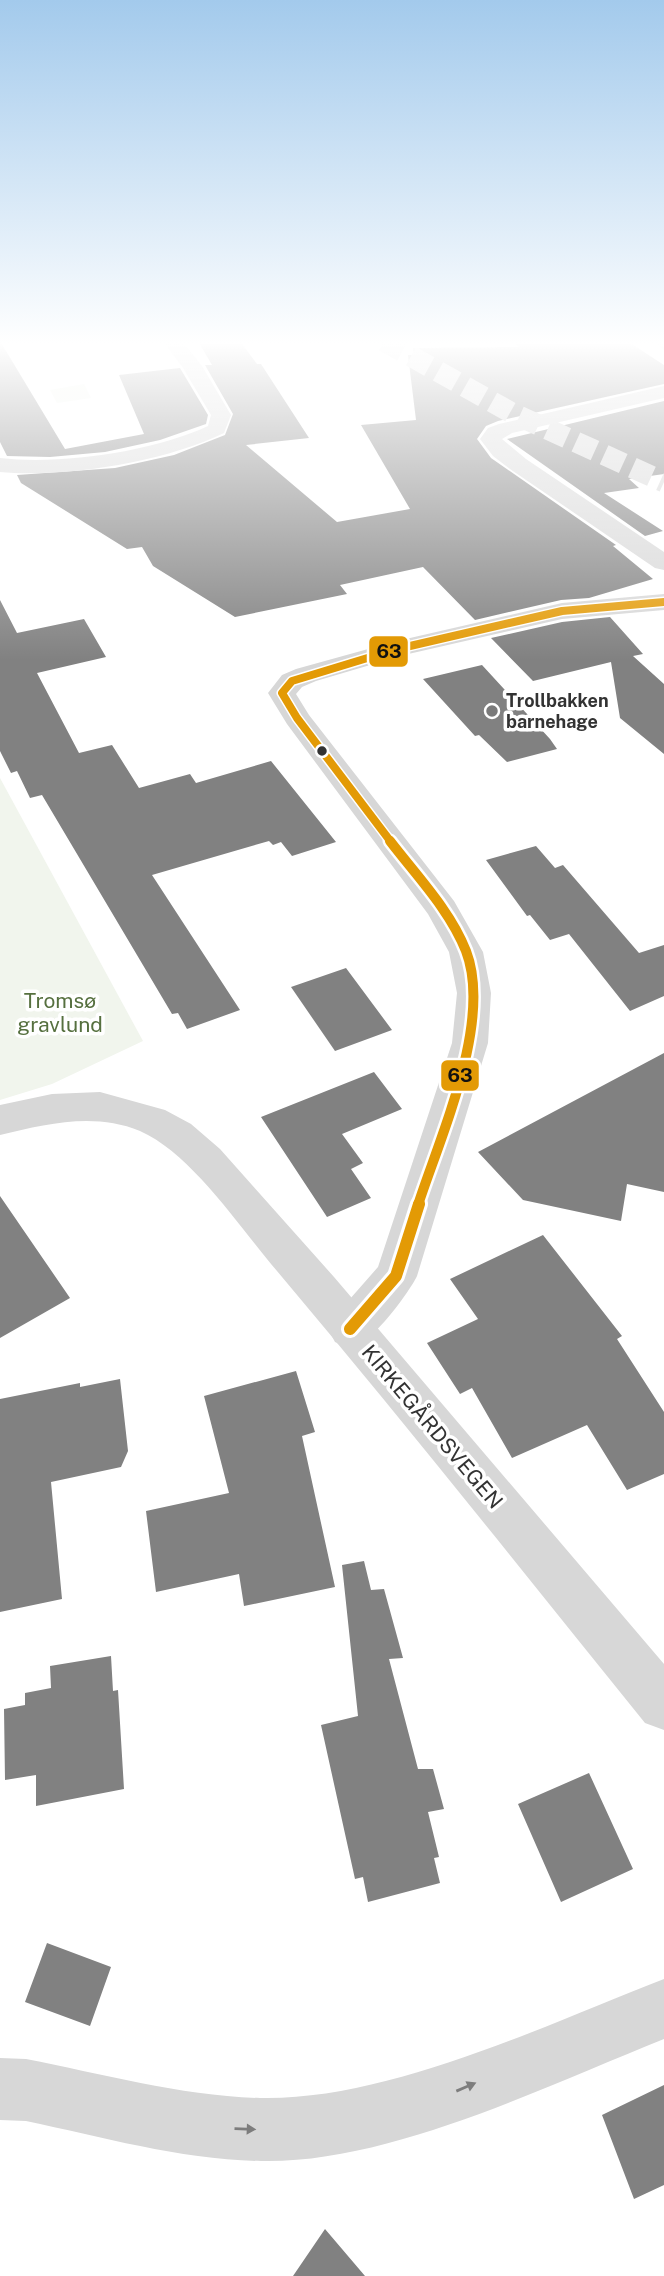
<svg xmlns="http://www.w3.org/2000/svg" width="664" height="2276" font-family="'Public Sans',sans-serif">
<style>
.green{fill:#f1f5ed}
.building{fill:#818181}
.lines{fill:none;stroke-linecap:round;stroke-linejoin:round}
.primary-tunnel{stroke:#d6d6d6;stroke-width:21;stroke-dasharray:21 10;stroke-linecap:butt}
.minor{fill:#d7d7d7;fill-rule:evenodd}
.tertiary{fill:#d7d7d7;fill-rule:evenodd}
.bus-1-far2-casing{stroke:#fff;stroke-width:11}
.bus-1-far1-casing{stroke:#fff;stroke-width:15}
.bus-1-casing{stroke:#fff;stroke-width:18}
.bus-1-far2{stroke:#e39a05;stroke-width:8}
.bus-1-far1{stroke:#e39a05;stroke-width:10}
.bus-1{stroke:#e39a05;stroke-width:12}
.oneway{fill:#7d7d7d}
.poi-dot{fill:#7a7a7a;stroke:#fff;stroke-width:2.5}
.bus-dot{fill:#333;stroke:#fff;stroke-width:2.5}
.labels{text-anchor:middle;stroke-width:7;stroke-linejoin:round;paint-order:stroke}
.far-poi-label{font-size:18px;font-weight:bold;fill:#333;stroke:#fff;text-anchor:start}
.park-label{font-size:21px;fill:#56703f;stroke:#fff}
.street-label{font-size:21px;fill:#333;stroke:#fff}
.line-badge{stroke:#fff;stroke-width:2.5}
.pale-badge-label{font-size:19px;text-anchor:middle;font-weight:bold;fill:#111}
</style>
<rect width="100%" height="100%" fill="#fff"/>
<path class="green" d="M 84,384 L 91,398 L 57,403 L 50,390 Z
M 0,778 L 143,1041 L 52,1084 L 0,1100 Z"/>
<path class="building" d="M 0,341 L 65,449 L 144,434 L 119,375 L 180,368 L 208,415 L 206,424 L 160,440 L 105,452 L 50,457 L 7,456 L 0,442 Z
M 198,341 L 240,341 L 257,364 L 261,364 L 309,438 L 246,445 L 337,522 L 410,509 L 361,425 L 416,420 L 408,355 L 414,355 L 413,348 L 519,347 L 510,341 L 627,341 L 664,365 L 664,384 L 498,421 L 486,426 L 477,439 L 491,458 L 616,545 L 613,546 L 653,579 L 589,598 L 561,600 L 475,620 L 423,567 L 340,585 L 347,594 L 235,617 L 153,566 L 142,547 L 127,549 L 21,483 L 17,475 L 115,468 L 174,455 L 225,435 L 233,414 L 205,365 L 212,365 Z
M 664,401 L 664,474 L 629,479 L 639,488 L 604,493 L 663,531 L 645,536 L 507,439 Z
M 0,600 L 17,633 L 84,619 L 106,657 L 37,673 L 79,753 L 112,745 L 139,788 L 190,774 L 196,783 L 271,761 L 336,842 L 292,856 L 281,842 L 273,845 L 269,841 L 152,875 L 240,1010 L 187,1029 L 178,1013 L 172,1014 L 42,795 L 30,798 L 17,771 L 11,773 L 0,751 Z
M 610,617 L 643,654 L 633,656 L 664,684 L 664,754 L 620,718 L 611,662 L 533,681 L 491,638 L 562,622 Z
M 482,665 L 550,739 L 557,749 L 507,762 L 479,735 L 475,736 L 423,679 Z
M 536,846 L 555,868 L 563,865 L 639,953 L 664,945 L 664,996 L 630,1011 L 569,934 L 550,940 L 530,915 L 527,916 L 486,860 Z
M 346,968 L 392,1030 L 335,1051 L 291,987 Z
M 664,1053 L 664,1192 L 627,1184 L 621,1221 L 523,1200 L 478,1152 Z
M 374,1072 L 402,1109 L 342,1134 L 363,1163 L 351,1169 L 371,1198 L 327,1217 L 261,1117 Z
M 0,1196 L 70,1298 L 0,1338 Z
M 543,1235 L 622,1336 L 617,1339 L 664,1412 L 664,1474 L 627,1490 L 587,1425 L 512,1458 L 472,1388 L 460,1394 L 427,1343 L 478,1319 L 450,1279 Z
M 296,1371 L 315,1432 L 302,1436 L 335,1587 L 244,1606 L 239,1574 L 156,1592 L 146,1511 L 229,1493 L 204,1396 Z
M 120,1379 L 128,1451 L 121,1467 L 51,1482 L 62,1599 L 0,1612 L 0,1399 L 80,1383 L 80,1387 Z
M 364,1561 L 371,1590 L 384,1589 L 403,1658 L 389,1659 L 418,1769 L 433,1769 L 444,1809 L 428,1812 L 439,1857 L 434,1858 L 440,1883 L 368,1902 L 363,1877 L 355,1879 L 321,1725 L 358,1716 L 342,1565 Z
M 111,1656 L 113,1691 L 118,1690 L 124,1789 L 36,1806 L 36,1775 L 5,1780 L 4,1709 L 25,1705 L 25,1693 L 51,1688 L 50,1666 Z
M 589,1773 L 633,1869 L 561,1902 L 518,1804 Z
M 47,1943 L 111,1967 L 90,2026 L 25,2002 Z
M 664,2085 L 664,2185 L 634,2199 L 602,2115 Z
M 325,2229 L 365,2276 L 293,2276 Z"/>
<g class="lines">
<path class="primary-tunnel" d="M 384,341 L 512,413 L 664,482"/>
<path class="minor" d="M 163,341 L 182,341 L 202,366 L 231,415 L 224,433 C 164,462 66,478 0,472 L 0,458 C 61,465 152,452 208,426 L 211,415 L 183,368 Z
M 652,341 L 664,341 L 664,350 Z
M 664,386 L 664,398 L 512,433 L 502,439 L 526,459 L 664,552 L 664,570 L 655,568 L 510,469 L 493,456 L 480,439 L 488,428 L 499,424 Z
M 664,594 L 664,610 L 562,619 L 404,655 L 316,681 L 302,687 L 296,694 L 309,715 L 454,901 L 483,952 L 491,993 L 488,1043 L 417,1276 C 409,1293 369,1347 350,1348 C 346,1348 339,1344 335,1342 L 328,1329 L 335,1316 L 378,1267 L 452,1043 L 457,993 L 449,952 L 428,914 L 287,724 L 268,693 L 282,675 L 296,669 L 397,641 L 562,603 Z
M 664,1979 L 664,2039 C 546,2086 388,2164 261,2161 C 182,2160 103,2137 26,2121 L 0,2120 L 0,2058 L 26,2059 C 103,2074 182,2096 260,2098 C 388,2101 545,2025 664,1979 Z"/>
<path class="tertiary" d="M 100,1092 L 165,1110 L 191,1124 L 220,1149 L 334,1277 L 664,1664 L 664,1730 L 645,1723 C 523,1572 402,1419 277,1271 C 240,1228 192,1154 140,1131 C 94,1112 46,1124 0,1135 L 0,1105 L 52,1094 Z"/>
<defs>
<path id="bus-1-far2" d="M 391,842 L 297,718 L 282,693 L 292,681 L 397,649 L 562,611 L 664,602"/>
<path id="bus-1-far1" d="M 390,841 C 416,875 450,910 466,951 C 493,1021 440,1137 418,1205"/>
<path id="bus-1" d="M 350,1329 L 396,1276 L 419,1204"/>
</defs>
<use href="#bus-1-far2" class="bus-1-far2-casing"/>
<use href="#bus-1-far1" class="bus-1-far1-casing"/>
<use href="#bus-1" class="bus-1-casing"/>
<use href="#bus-1-far2" class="bus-1-far2"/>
<use href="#bus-1-far1" class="bus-1-far1"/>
<use href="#bus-1" class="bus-1"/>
</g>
<defs><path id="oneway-solid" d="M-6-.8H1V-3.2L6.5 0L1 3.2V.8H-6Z" transform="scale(1.75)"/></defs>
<g class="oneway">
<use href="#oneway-solid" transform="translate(466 2087) rotate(-23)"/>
<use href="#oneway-solid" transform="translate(245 2129) rotate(2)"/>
</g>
<linearGradient id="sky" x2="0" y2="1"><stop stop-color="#a3caec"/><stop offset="0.52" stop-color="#fff"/><stop offset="1" stop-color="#fff" stop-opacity="0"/></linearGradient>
<rect width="664" height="660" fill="url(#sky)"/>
<circle class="poi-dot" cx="492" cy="711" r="7"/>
<circle class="bus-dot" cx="322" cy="751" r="6"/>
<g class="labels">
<g class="far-poi-label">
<text x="506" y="707">Trollbakken<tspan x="506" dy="21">barnehage</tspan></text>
</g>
<g class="park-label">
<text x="60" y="1008">Tromsø<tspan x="60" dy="24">gravlund</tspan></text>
</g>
<g class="street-label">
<text transform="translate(432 1427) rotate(50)" y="7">KIRKEGÅRDSVEGEN</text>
</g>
</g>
<g class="line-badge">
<rect x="368" y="635" width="41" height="33" rx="7" fill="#e39a05"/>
<rect x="440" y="1059" width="40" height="33" rx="7" fill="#e39a05"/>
</g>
<g class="pale-badge-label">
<text x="389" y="658">63</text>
<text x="460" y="1082">63</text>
</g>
</svg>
